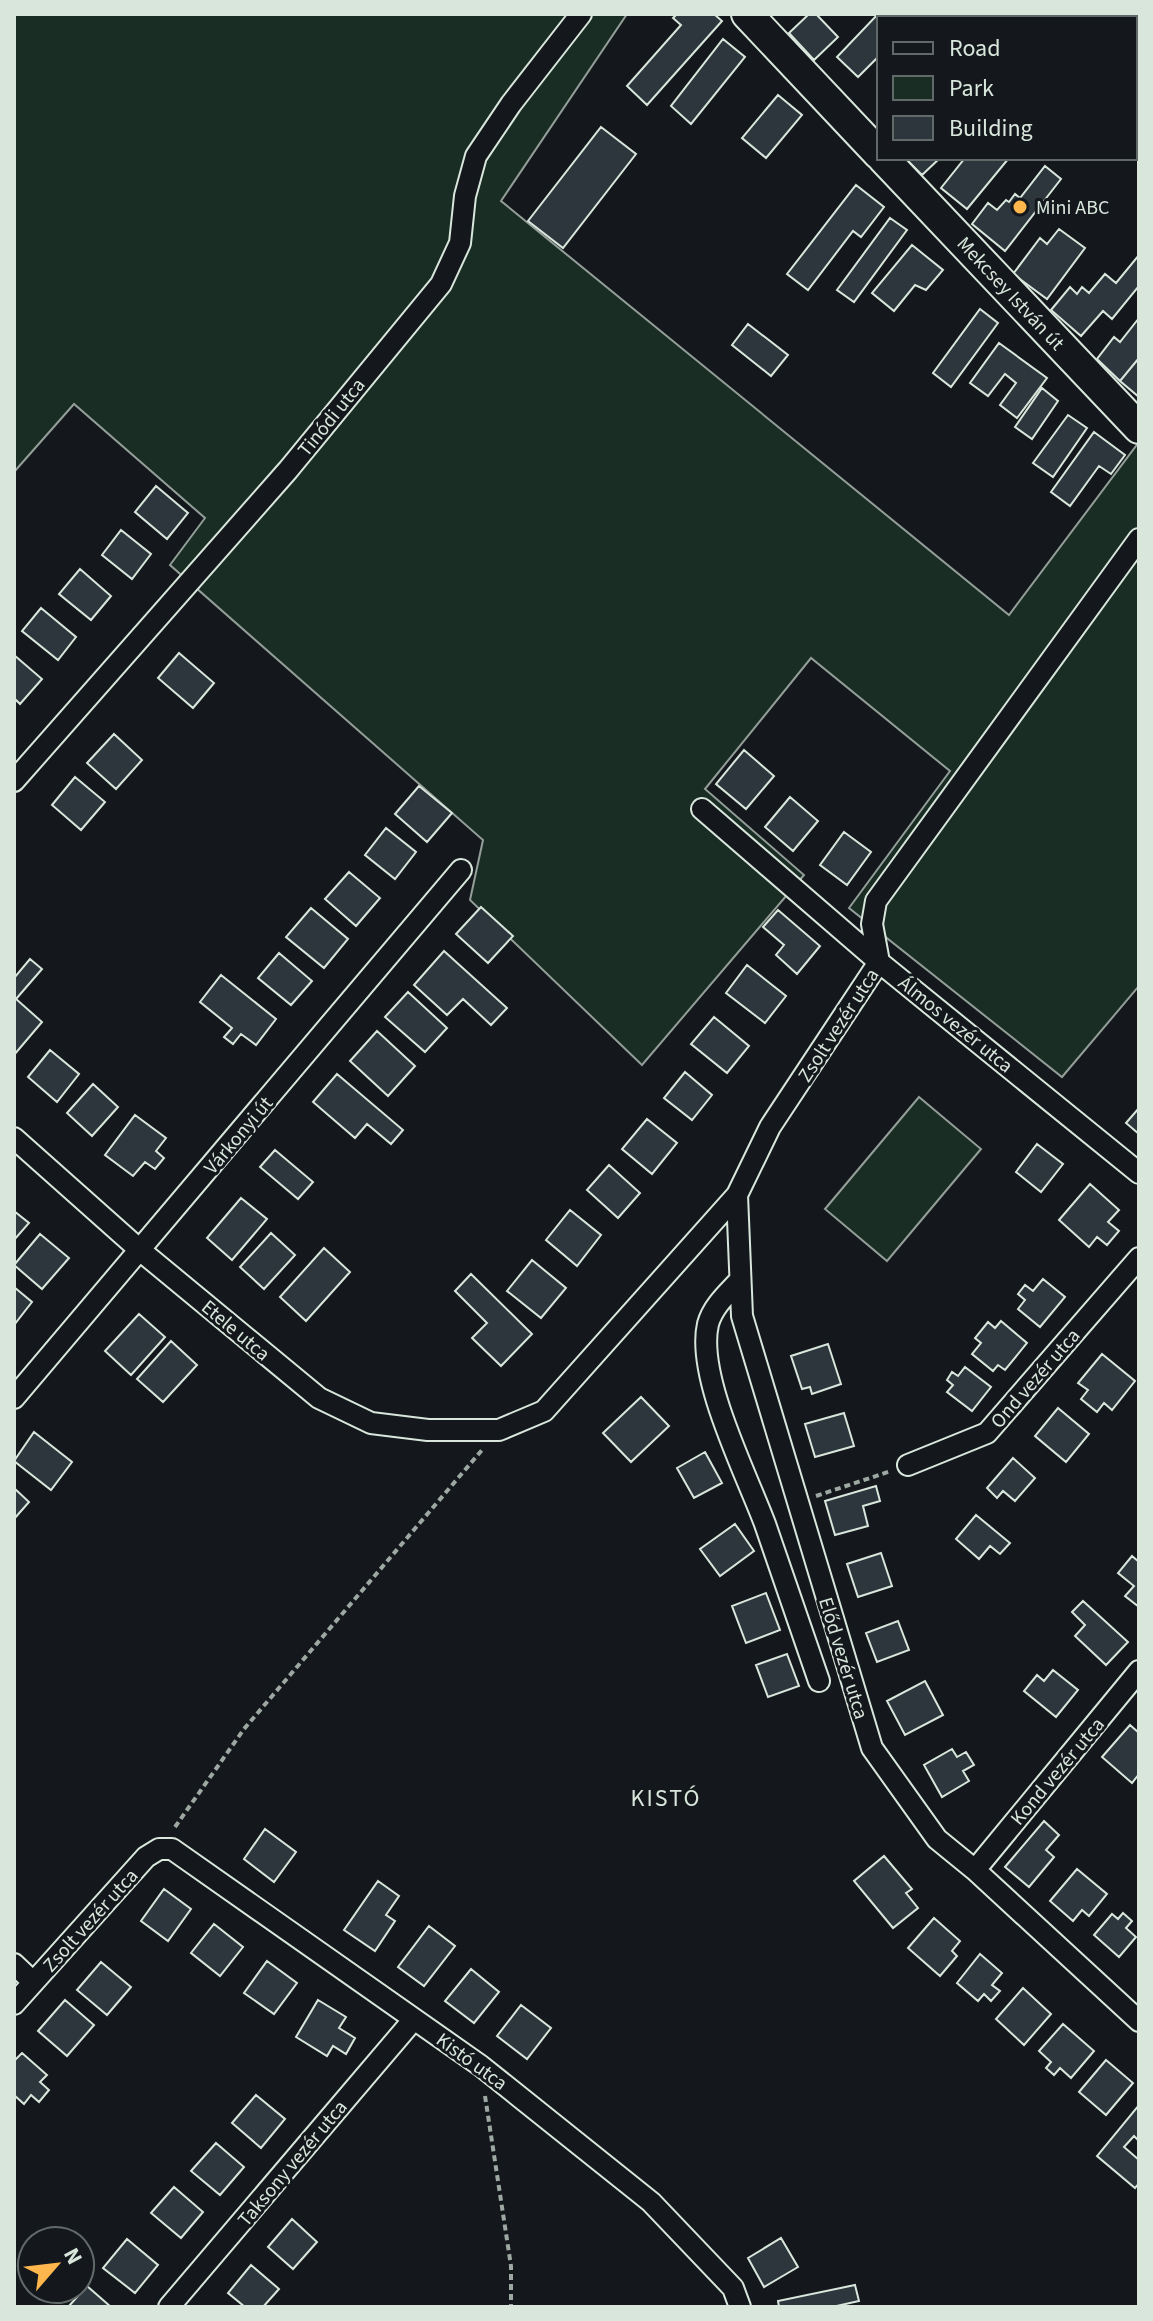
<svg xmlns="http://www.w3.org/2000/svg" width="1153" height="2321" font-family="'Source Sans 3',sans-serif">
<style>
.green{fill:#1a2d24;stroke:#939e99;stroke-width:2}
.building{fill:#2c363c;stroke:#d8e6dc;stroke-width:2}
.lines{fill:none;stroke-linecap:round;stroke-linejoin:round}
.street-casing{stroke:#d8e6dc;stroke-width:24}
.secondary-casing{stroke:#d8e6dc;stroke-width:34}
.path{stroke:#9da8a2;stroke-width:4;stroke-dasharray:6 4;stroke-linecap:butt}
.street{stroke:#14181c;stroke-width:20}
.secondary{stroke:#14181c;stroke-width:30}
.poi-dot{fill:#ffb74d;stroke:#14181c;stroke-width:3}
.labels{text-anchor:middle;stroke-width:6;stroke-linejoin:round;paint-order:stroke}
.poi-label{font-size:20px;fill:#d8e6dc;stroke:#14181c;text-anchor:start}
.street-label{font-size:20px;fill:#d8e6dc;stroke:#14181c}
.quarter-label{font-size:24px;letter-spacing:2px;fill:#d8e6dc;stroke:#14181c}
</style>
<rect width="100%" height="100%" fill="#14181c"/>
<path class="green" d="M 14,14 L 627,14 L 501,201 L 1009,615 L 1139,442 L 1139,986 L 1062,1077 L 849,908 L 950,771 L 811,658 L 705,789 L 804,875 L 642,1065 L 470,900 L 483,840 L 170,565 L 205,518 L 74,404 L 14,472 Z
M 913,14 L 1139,14 L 1139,155 L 1135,153 L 1135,18 L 920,18 Z
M 919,1097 L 981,1149 L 887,1261 L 825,1209 Z"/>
<path class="building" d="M 677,14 L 714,14 L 722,21 L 647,105 L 627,86 L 681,25 L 673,18 Z
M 809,14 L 816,14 L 838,37 L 814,60 L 789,33 Z
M 878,14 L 898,14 L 902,18 L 879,18 L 879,56 L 858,77 L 837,57 Z
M 723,39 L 745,57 L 691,124 L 671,106 Z
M 778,95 L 802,115 L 766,158 L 742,138 Z
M 601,127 L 636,154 L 563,248 L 528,221 Z
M 905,158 L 940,158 L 922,175 Z
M 965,158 L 1009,158 L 967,209 L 941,188 Z
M 1045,166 L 1061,179 L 1005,251 L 972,224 L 988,203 L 997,210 L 1006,200 L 1009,202 L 1015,194 L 1020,198 Z
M 856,185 L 884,207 L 861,237 L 853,231 L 808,290 L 787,274 Z
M 890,218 L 907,230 L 854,302 L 837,290 Z
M 1059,229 L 1085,248 L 1047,299 L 1013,274 L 1040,238 L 1047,244 Z
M 912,245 L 943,270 L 926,290 L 915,285 L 894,311 L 872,293 Z
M 1139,255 L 1139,286 L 1112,319 L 1103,311 L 1081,336 L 1051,310 L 1070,287 L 1077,294 L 1082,287 L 1089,293 L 1105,274 L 1116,283 Z
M 980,309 L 998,323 L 951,387 L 933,373 Z
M 1139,318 L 1139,358 L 1120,381 L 1097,359 L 1114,337 L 1120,342 Z
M 748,324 L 788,355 L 771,376 L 732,345 Z
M 999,343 L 1047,378 L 1017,418 L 1000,405 L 1016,383 L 1005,374 L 988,396 L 970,383 Z
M 1139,358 L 1139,397 L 1120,381 Z
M 1042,388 L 1058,401 L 1032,439 L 1015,427 Z
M 1068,415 L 1087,428 L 1053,477 L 1033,463 Z
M 1094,432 L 1125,455 L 1111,474 L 1099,466 L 1070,506 L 1051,492 Z
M 156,486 L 188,513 L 167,539 L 135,512 Z
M 121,530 L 151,554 L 132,579 L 102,555 Z
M 80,569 L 111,596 L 91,620 L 59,594 Z
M 41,608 L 76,637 L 58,660 L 22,631 Z
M 179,653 L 214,683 L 193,708 L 158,678 Z
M 14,655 L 42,679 L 20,704 L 14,698 Z
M 114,734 L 142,760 L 116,789 L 87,763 Z
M 744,750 L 774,776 L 746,809 L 716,784 Z
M 75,777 L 105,802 L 81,830 L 52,805 Z
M 419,786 L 452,813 L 427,842 L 395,814 Z
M 790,797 L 818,821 L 793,851 L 765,827 Z
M 386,828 L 416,852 L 395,879 L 365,855 Z
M 844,832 L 871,852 L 847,885 L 820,865 Z
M 349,872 L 380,898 L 356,926 L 325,899 Z
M 481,907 L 513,936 L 488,963 L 456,934 Z
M 311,908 L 348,939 L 324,968 L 286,937 Z
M 778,910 L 820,946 L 797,974 L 776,955 L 784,945 L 763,927 Z
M 444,951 L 507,1008 L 491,1025 L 463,999 L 447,1015 L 414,985 Z
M 279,953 L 312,981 L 291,1005 L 258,978 Z
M 30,959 L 42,969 L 16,999 L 42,1022 L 14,1055 L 14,978 Z
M 747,965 L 786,996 L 765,1023 L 726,993 Z
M 221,975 L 276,1019 L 256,1045 L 241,1034 L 233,1044 L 224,1037 L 232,1028 L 200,1002 Z
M 408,992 L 447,1028 L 425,1052 L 385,1017 Z
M 714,1017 L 749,1046 L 727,1073 L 691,1044 Z
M 377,1031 L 415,1066 L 388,1096 L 350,1061 Z
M 50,1050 L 79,1074 L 57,1102 L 28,1077 Z
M 685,1072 L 712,1095 L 692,1120 L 664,1098 Z
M 337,1074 L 403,1130 L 391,1144 L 367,1124 L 355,1138 L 313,1102 Z
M 93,1084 L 118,1107 L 92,1136 L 67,1113 Z
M 1139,1108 L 1139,1134 L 1126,1123 Z
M 135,1115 L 166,1138 L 156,1151 L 164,1158 L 155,1169 L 145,1162 L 133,1176 L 105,1155 Z
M 647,1119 L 677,1143 L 652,1174 L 622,1149 Z
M 1037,1144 L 1063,1164 L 1041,1192 L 1016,1172 Z
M 275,1150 L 313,1182 L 298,1199 L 260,1167 Z
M 609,1165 L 640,1193 L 618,1218 L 587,1190 Z
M 1090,1184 L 1119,1210 L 1108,1222 L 1119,1231 L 1107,1245 L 1097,1237 L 1089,1247 L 1059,1220 Z
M 241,1198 L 267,1219 L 232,1260 L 207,1238 Z
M 570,1210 L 601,1235 L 577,1266 L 546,1240 Z
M 14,1211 L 29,1223 L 14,1240 Z
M 271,1233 L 295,1255 L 264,1289 L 240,1267 Z
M 40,1234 L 69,1258 L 42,1289 L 14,1265 Z
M 324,1248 L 350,1272 L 306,1321 L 280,1297 Z
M 532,1260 L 566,1288 L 541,1318 L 507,1291 Z
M 471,1274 L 532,1334 L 501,1366 L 472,1338 L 487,1323 L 455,1291 Z
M 1043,1279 L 1065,1297 L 1040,1327 L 1018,1309 L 1025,1300 L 1018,1294 L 1025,1285 L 1033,1291 Z
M 14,1287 L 32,1302 L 14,1325 Z
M 139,1314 L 165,1337 L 131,1375 L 105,1351 Z
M 1001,1321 L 1027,1343 L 1005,1370 L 998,1365 L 993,1371 L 972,1354 L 981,1343 L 975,1338 L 988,1322 L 995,1328 Z
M 171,1341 L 197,1365 L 163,1402 L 137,1379 Z
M 828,1344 L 841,1384 L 812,1394 L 810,1387 L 802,1389 L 791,1356 Z
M 1102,1354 L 1135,1381 L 1112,1410 L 1104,1403 L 1097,1412 L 1081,1399 L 1088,1390 L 1078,1383 Z
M 965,1367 L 991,1387 L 972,1411 L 947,1392 L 953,1385 L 947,1380 L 952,1372 L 958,1376 Z
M 641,1397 L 669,1426 L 631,1462 L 603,1433 Z
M 1058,1408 L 1089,1434 L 1066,1462 L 1035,1436 Z
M 844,1413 L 854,1446 L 815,1457 L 805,1424 Z
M 34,1432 L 72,1462 L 51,1490 L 14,1461 Z
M 705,1452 L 722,1483 L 694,1498 L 677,1468 Z
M 1013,1458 L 1035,1478 L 1015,1501 L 1003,1491 L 997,1498 L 987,1488 Z
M 876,1486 L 880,1501 L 863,1506 L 868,1526 L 835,1535 L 825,1501 Z
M 14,1488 L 29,1502 L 14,1519 Z
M 976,1515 L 1010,1543 L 1000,1554 L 990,1546 L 979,1559 L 956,1539 Z
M 735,1524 L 754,1551 L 720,1576 L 700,1549 Z
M 881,1553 L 892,1586 L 858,1597 L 847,1564 Z
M 1132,1556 L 1139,1562 L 1139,1607 L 1125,1596 L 1134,1586 L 1118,1573 Z
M 766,1593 L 780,1630 L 746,1643 L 732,1606 Z
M 1083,1601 L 1128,1642 L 1106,1665 L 1075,1636 L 1085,1625 L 1072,1612 Z
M 898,1621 L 909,1650 L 877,1662 L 866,1633 Z
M 787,1654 L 799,1686 L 768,1697 L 756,1665 Z
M 1053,1670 L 1078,1690 L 1056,1717 L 1024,1691 L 1037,1675 L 1044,1681 Z
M 925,1681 L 943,1715 L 905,1735 L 887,1701 Z
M 1130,1725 L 1139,1733 L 1139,1774 L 1132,1783 L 1102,1757 Z
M 952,1749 L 957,1757 L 966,1752 L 974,1765 L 963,1771 L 969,1781 L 942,1797 L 924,1765 Z
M 1044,1821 L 1059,1835 L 1046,1850 L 1054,1857 L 1029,1887 L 1005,1867 Z
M 265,1829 L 296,1852 L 274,1882 L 244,1859 Z
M 884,1856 L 912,1889 L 906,1893 L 918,1908 L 893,1928 L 854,1881 Z
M 1077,1869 L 1107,1894 L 1089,1916 L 1082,1910 L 1073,1921 L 1050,1901 Z
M 378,1881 L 399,1896 L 386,1915 L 395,1921 L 375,1951 L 344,1930 Z
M 164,1889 L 191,1909 L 168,1941 L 141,1921 Z
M 1123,1913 L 1132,1921 L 1126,1928 L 1136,1937 L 1119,1957 L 1094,1935 L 1112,1914 L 1118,1919 Z
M 934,1918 L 960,1941 L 952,1951 L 957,1956 L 940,1976 L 908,1948 Z
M 214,1924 L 243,1947 L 220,1976 L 191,1953 Z
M 429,1926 L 455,1946 L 424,1986 L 398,1967 Z
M 980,1954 L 1002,1973 L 992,1985 L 1000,1991 L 991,2001 L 984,1994 L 978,2001 L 957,1983 Z
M 267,1961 L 297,1983 L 274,2014 L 244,1993 Z
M 101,1962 L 131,1987 L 107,2015 L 77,1990 Z
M 471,1969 L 499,1992 L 474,2023 L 445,2001 Z
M 1023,1988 L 1051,2014 L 1024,2045 L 996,2019 Z
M 65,2000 L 94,2025 L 67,2056 L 38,2031 Z
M 318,2000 L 346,2017 L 339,2028 L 355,2038 L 346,2054 L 333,2046 L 327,2056 L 296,2037 Z
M 521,2005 L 551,2028 L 527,2059 L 497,2036 Z
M 1063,2024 L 1094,2051 L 1071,2078 L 1060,2068 L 1054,2075 L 1046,2068 L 1051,2062 L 1039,2051 Z
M 22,2053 L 47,2075 L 40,2082 L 49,2090 L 39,2102 L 31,2095 L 24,2104 L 14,2095 L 14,2061 Z
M 1106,2060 L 1133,2083 L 1106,2115 L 1079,2092 Z
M 256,2095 L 285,2119 L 261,2148 L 232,2123 Z
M 1139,2105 L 1139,2141 L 1134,2136 L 1124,2147 L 1139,2160 L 1139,2183 L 1135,2188 L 1097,2156 Z
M 216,2143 L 244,2167 L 220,2195 L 191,2171 Z
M 174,2187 L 203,2212 L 181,2238 L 151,2213 Z
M 292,2219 L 317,2242 L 293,2269 L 268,2247 Z
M 781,2238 L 798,2267 L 764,2287 L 748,2258 Z
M 127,2239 L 158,2265 L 135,2293 L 103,2268 Z
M 251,2265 L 279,2289 L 263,2307 L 245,2307 L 228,2293 Z
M 855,2285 L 859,2301 L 832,2307 L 779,2307 L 778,2301 Z
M 87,2286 L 111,2307 L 68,2307 Z"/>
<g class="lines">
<defs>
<path id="street" d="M 14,781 L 288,470 L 441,284 L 460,243 L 465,196 L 476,156 L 511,104 L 581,14
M 702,809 L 879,962 L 1139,1173
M 14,1138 L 141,1251 L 319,1398 L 371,1423 L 428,1430 L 499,1430 L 544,1411 L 737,1195 L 770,1127 L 879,962 L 872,924 L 876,901 L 1139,539
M 737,1195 L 742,1316 L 872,1748 L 937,1839 L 975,1870 L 1139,2021
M 740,1280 C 728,1293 713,1306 708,1324 C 696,1376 746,1473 765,1524 C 783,1576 801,1629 819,1681
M 14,1398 L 461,870
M 908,1465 L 987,1433 L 1139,1258
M 975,1870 L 1139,1671
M 14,1964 L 33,1982
M 14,2004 L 146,1857 L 159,1849 L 172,1849 L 481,2066 L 651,2202 L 733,2288 L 740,2307
M 169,2307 L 414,2019"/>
<path id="secondary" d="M 747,14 L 879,154
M 883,158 L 1139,428"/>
</defs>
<use href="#street" class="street-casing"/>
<use href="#secondary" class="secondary-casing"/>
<path class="path" d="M 816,1496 L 891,1471
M 175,1827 L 244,1729 L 482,1450
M 485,2096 L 511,2266 L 511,2307"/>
<use href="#street" class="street"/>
<use href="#secondary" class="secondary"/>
</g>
<circle class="poi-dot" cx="1020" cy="207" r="8"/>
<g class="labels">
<g class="poi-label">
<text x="1036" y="214">Mini ABC</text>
</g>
<g class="street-label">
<text transform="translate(1011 293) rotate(47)" y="7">Mekcsey István út</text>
<text transform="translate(331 417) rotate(-51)" y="7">Tinódi utca</text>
<text transform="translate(956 1024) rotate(39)" y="7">Álmos vezér utca</text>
<text transform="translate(838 1025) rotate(-57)" y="7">Zsolt vezér utca</text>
<text transform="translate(238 1135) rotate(-50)" y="7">Várkonyi út</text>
<text transform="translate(236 1330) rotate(40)" y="7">Etele utca</text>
<text transform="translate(1035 1378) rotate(-49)" y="7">Ond vezér utca</text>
<text transform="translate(844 1658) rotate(73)" y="7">Előd vezér utca</text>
<text transform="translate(1057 1771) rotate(-50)" y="7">Kond vezér utca</text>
<text transform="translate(90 1920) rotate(-48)" y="7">Zsolt vezér utca</text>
<text transform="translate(472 2061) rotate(36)" y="7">Kistó utca</text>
<text transform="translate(292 2163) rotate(-50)" y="7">Taksony vezér utca</text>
</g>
<g class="quarter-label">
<text x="666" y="1806">KISTÓ</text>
</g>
</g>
<rect width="1153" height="2321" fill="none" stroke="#d8e6dc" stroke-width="32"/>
<rect x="877" y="16" width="260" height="144" fill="#14181c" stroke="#626a69" stroke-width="2"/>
<rect x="893" y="42" width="40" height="12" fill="#14181c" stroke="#626a69" stroke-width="2"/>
<text x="949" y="56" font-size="24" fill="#d8e6dc">Road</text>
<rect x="893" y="76" width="40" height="24" fill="#1a2d24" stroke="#626a69" stroke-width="2"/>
<text x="949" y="96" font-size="24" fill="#d8e6dc">Park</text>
<rect x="893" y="116" width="40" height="24" fill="#2c363c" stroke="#626a69" stroke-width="2"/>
<text x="949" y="136" font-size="24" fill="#d8e6dc">Building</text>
<g transform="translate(56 2265) rotate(62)"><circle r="38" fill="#14181c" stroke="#626a69" stroke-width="2"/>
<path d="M0-6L14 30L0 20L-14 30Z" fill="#ffb74d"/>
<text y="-12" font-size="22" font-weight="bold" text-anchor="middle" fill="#d8e6dc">N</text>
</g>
</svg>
